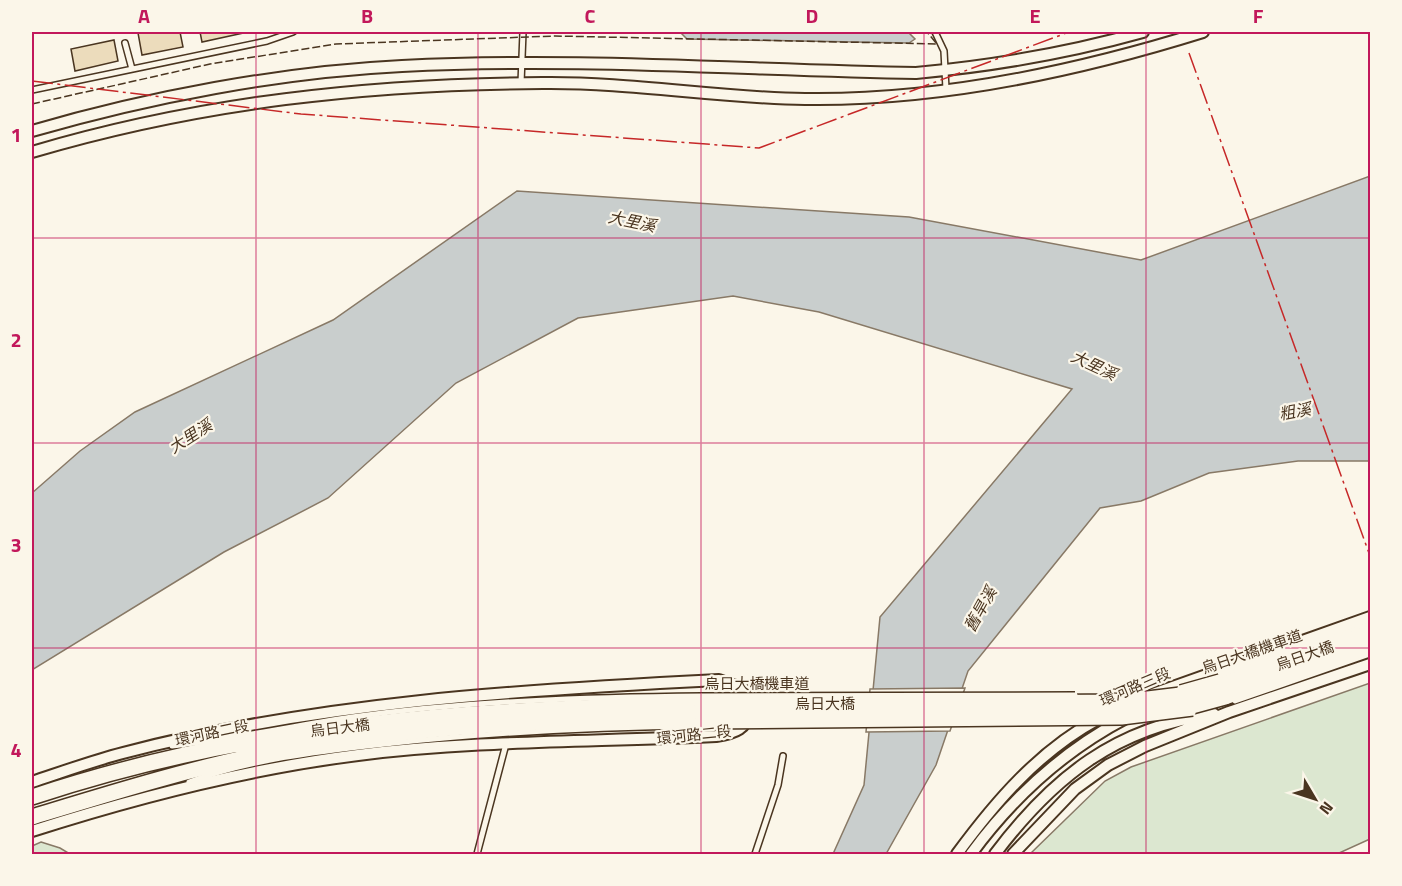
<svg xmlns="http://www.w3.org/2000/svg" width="1402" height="886" font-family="'Titillium Web','Noto Sans TC',sans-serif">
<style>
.green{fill:#dce7d0;stroke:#887966;stroke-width:1.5}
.water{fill:#c9cecd;stroke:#887966;stroke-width:1.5}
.pier{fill:#fbf6e9;stroke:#887966;stroke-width:1.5}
.building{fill:#ecdcbc;stroke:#4a3520;stroke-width:1.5}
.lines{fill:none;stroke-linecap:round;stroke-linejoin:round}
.lane-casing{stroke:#4a3520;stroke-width:8}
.street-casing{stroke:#4a3520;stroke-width:14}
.secondary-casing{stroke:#4a3520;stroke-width:18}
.lane{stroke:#fbf6e9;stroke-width:5}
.street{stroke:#fbf6e9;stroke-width:10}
.secondary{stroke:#fbf6e9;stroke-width:15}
.lane-bridge-casing{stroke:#4a3520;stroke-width:8;stroke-linecap:butt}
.secondary-bridge-casing{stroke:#4a3520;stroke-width:18;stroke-linecap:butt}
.lane-bridge{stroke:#fbf6e9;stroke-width:5}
.secondary-bridge{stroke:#fbf6e9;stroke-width:15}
.fence{stroke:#4a3520;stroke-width:1.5;stroke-dasharray:8 3;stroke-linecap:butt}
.power{stroke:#c62828;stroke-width:1.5;stroke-dasharray:21 4.5 3 4.5;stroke-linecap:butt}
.grid{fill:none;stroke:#c2185b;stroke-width:1.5;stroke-opacity:0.55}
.labels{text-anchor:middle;stroke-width:4.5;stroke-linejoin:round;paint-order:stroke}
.street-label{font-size:15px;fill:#4a3520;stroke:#fbf6e9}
.water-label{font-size:16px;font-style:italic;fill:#4a3520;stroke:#fbf6e9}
.neatline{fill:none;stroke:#c2185b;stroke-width:2}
.grid-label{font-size:20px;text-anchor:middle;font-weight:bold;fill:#c2185b}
</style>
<rect width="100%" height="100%" fill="#fbf6e9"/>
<path class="green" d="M 1370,683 L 1370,839 L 1337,854 L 1030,854 L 1105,781 L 1131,767 Z
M 41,842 L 60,848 L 70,854 L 32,854 L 32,846 Z"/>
<path class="water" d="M 680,32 L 908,32 L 915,39 L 909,43 L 687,39 Z
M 1370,176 L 1370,461 L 1298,461 L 1209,473 L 1141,501 L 1100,508 L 968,671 L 936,765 L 886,854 L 833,854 L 864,785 L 880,617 L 1072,389 L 819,312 L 733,296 L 578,318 L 456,383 L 328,498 L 224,552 L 32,670 L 32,493 L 80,451 L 135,412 L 333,320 L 517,191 L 909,217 L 1141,260 Z"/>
<path class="pier" d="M 965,688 L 950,731 L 866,732 L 870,689 Z"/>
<path class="building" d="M 146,32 L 180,32 L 183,47 L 142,55 L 138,33 Z
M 200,32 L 248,32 L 202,42 Z
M 114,40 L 118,61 L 75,71 L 71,49 Z"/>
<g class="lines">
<defs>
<path id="lane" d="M 935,32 L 944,51 L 946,89
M 125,43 L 132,69
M 521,83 L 523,32
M 32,90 L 267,41 L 293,32
M 1219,677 L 1370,624
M 1235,701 L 1370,654
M 172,746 C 233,739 292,726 352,717 C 468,701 586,697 702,696
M 189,782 C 254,758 325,751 394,743 C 497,732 599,727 703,726
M 477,854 L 506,744
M 755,854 L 778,785 L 783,756"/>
<path id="street" d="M 32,131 C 149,97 280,72 402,66 C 573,57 745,70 916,73 C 992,66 1068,53 1143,32
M 32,152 C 201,102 368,84 543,83 C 631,82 718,98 805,99 C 937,101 1078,71 1203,32
M 1153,694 L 1370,617
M 32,782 C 62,772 92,761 123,753 C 317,702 519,690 719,680 L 742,688 L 752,709 C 746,729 736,733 716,736 C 597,742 477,740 358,755 C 247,769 138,797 32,831
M 957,854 C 996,801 1039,751 1098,719
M 971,854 C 1013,797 1063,751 1126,718
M 995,854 C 1053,777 1116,727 1214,714
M 1013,854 L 1075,789 L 1108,765 L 1145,746 L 1229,712 L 1370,664"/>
<path id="secondary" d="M 1221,685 L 1370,633
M 1225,697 L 1370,646
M 32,797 C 247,725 476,707 702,705
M 32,817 C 111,793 191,768 273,752 C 415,725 559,719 703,718"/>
</defs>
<use href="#lane" class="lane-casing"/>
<use href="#street" class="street-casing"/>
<use href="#secondary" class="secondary-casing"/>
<use href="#lane" class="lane"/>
<use href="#street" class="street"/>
<use href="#secondary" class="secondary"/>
<defs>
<path id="lane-bridge" d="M 1180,688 L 1219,677
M 702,696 L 1075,695
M 703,726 L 1122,722 L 1193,713"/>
<path id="secondary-bridge" d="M 702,705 L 1123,702 L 1189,694 L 1221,685
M 703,718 L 1123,714 L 1192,706 L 1225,697"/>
</defs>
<use href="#lane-bridge" class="lane-bridge-casing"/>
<use href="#secondary-bridge" class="secondary-bridge-casing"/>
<use href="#lane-bridge" class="lane-bridge"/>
<use href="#secondary-bridge" class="secondary-bridge"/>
<path class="fence" d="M 32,104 L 210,64 L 336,44 L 555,36 L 937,44 L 927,32"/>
<path class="power" d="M 1189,53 L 1370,556
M 32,81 L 301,114 L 759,148 L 1069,32"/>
</g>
<path class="grid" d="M 256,32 L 256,854M 478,32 L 478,854M 701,32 L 701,854M 924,32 L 924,854M 1146,32 L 1146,854M 32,238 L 1370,238M 32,443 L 1370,443M 32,648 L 1370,648"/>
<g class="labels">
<g class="street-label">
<text transform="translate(1252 652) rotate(-19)" y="5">烏日大橋機車道</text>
<text transform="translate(1305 656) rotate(-19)" y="5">烏日大橋</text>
<text x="757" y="689">烏日大橋機車道</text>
<text transform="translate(1135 687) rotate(-23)" y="5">環河路三段</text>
<text x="825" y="709">烏日大橋</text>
<text transform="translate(340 728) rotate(-7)" y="5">烏日大橋</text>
<text transform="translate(212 733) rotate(-12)" y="5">環河路二段</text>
<text transform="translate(694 735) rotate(-6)" y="5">環河路二段</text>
</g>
<g class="water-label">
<text transform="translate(632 221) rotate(12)" y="6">大里溪</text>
<text transform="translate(1094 365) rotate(25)" y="6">大里溪</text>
<text transform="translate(1295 411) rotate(-10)" y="6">粗溪</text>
<text transform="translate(190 436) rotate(-33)" y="6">大里溪</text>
<text transform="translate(980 609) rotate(-61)" y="6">舊旱溪</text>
</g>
</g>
<rect width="1402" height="886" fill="none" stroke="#fbf6e9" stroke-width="66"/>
<g transform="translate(1315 799) rotate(129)" stroke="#fbf6e9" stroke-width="4.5" paint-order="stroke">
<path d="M0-4.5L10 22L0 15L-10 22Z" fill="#4a3520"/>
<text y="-9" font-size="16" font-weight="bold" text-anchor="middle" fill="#4a3520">N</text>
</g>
<rect x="33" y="33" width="1336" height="820" class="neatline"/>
<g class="grid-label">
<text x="144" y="23">A</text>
<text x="367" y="23">B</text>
<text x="590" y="23">C</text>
<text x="812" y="23">D</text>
<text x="1035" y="23">E</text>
<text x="1258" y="23">F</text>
<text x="16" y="142">1</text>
<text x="16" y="347">2</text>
<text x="16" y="552">3</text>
<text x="16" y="757">4</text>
</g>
</svg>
